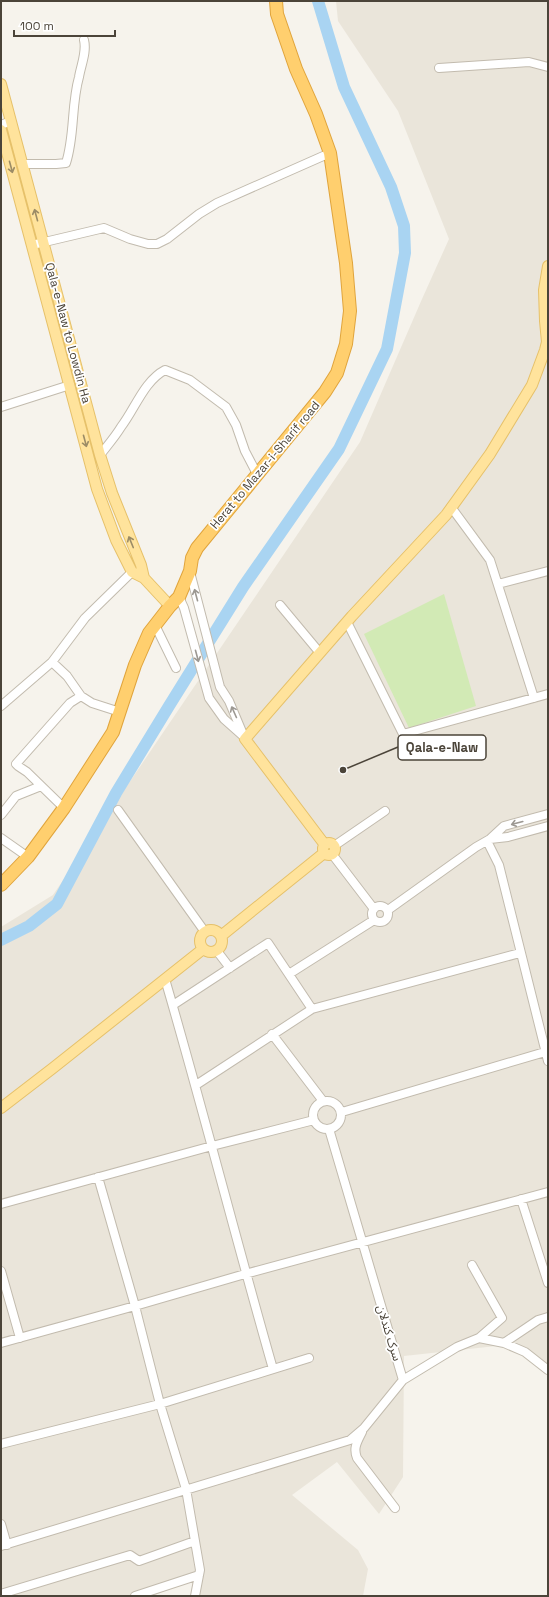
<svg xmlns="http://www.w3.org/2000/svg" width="549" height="1597" font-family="'Space Grotesk','Noto Sans Arabic',sans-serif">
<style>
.residential{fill:#eae5da}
.green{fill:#d2eab5}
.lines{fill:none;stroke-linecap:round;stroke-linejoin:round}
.river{stroke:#a9d4f2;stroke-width:12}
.minor-casing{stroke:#c2bbae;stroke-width:10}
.major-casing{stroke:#e6c16a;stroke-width:12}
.highway-casing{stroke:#e0a43c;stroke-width:14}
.minor{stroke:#fff;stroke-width:8}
.major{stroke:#ffe39c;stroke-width:10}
.highway{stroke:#ffcf6e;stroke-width:12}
.oneway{stroke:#9c8c66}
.oneway2{stroke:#9c9892}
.labels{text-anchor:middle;stroke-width:3.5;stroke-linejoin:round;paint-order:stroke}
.street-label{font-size:12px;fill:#4b4439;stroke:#fff}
.leader{fill:none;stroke:#4b4439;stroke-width:1.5}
.callout-dot{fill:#4b4439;stroke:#fff;stroke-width:1.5}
.callout{fill:#fff;stroke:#4b4439;stroke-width:1.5}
.callout-label{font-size:13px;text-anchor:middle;font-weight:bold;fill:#4b4439}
</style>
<rect width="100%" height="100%" fill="#f6f3ec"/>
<path class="residential" d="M 336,1 L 548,1 L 548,1372 L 514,1344 L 404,1356 L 403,1477 L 379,1514 L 337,1462 L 292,1495 L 358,1550 L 368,1569 L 363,1596 L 191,1596 L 193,1579 L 153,1596 L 1,1596 L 1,927 L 53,895 L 360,442 L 422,299 L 449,239 L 398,111 L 338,21 Z"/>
<path class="green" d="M 444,594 L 476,706 L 409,728 L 364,634 Z"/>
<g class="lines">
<path class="river" d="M 1,940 L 29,926 L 57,904 L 116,793 L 169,706 L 243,587 L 339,449 L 387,349 L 405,253 L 404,226 L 391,187 L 344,87 L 318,1"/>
<defs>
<path id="minor" d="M 439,68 L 529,62 L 548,67
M 1,125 L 11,121
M 22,164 L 56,164 L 66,163 C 75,135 71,105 79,77 C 81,65 87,52 84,40
M 32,245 L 104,228 L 130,239 L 148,244 L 157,244 L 167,239 L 199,214 L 217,203 L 330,153
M 1,407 L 70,385
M 100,455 C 107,446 115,437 121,427 C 135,409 144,381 165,370 L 190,380 L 226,407 L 236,425 L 245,451 L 257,474
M 451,507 L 490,560 L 534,698
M 190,572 L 220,687 L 229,701 L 245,739
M 498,584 L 548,571
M 179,597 L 184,608 L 209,698 L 224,719 L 242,735
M 280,605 L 320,653
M 347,622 L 403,734 L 548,694
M 155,625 L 176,668
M 52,662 L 85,618 L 132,572
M 1,706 L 52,662 L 67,676 L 81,696 L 92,703 L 120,712
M 64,808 L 27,772 L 18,766 L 16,764 L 70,703 L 81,696
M 118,810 L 205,932
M 1,815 L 16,796 L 41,786
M 1,838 L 28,857
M 490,839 L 508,837 L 548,826
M 487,841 L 499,865 L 548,1061
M 334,846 L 385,811
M 332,854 L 374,909
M372 914a8 8 0 1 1 16 0a8 8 0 1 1-16 0Z
M 388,910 L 476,847 L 490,839 L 504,826 L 548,814
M 217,951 L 230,968
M 289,974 L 374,920
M 165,979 C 203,1109 236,1240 273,1369
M 173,1005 L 268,943 L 312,1009 L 196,1085
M 312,1009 L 520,953
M 272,1034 L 323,1101
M313 1115a14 14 0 1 1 28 0a14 14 0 1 1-28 0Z
M 342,1112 L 548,1051
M 329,1129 L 403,1380 L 457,1347 L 479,1338 L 504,1343 L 525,1352 L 548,1370
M 98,1177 L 135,1306 L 160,1404 L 186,1489 L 200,1570 L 195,1596
M 521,1199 L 548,1283
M 1,1204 L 212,1146 L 314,1120
M 472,1265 L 502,1318 L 479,1338
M 1,1271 L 20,1338
M 1,1343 L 135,1306 L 245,1274 L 548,1192
M 504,1343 L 538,1320 L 548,1317
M 362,1432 C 357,1442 353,1448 357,1458 L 395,1508
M 1,1444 L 160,1404 L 309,1358
M 1,1524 L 7,1545
M 1,1546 L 350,1440 L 364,1428 L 403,1380
M 1,1594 L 130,1555 L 139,1561 L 195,1541
M 135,1596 L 199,1575"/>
<path id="major" d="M 1,84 L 100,455 L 112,493 L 141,565 L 144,578
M 1,130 L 97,489 L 116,540 L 132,572 L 144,578 L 170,606
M323 849a6 6 0 1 1 12 0a6 6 0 1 1-12 0Z
M 325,845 L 245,739 L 352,616 L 446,515 L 490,454 L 532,385 L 545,350 L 547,342 L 545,321 L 544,290 L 548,266
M200 941a11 11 0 1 1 22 0a11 11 0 1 1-22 0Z
M 221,936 L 324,853
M 1,1108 L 53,1068 L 203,949"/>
<path id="highway" d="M 1,885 L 28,857 L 64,808 L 113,732 L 135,665 L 149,633 L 170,606 L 179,597 L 190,571 L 192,558 L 197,548 L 325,392 L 337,373 L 346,344 L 350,311 L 346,263 L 330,153 L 316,114 L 296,69 L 277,14 L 276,1"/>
</defs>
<use href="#minor" class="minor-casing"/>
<use href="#major" class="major-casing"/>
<use href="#highway" class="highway-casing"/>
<use href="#minor" class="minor"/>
<use href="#major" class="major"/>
<use href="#highway" class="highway"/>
</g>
<defs><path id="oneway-shaft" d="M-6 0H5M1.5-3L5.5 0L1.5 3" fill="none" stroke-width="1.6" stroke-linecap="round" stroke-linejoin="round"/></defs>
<g class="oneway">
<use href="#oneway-shaft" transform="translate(11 167) rotate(75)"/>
<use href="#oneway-shaft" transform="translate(36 215) rotate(-105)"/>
<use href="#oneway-shaft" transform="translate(85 441) rotate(75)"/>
<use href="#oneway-shaft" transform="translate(131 542) rotate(-112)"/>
</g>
<g class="oneway2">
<use href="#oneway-shaft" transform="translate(196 595) rotate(-105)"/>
<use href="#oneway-shaft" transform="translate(197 656) rotate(75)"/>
<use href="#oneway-shaft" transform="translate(234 712) rotate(-114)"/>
<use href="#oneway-shaft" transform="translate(517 823) rotate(165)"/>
</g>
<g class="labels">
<g class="street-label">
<text transform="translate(68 333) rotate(75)" y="4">Qala-e-Naw to Lowdin Ha</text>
<text transform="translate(265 465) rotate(-50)" y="4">Herat to Mazar-i-Sharif road</text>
<text transform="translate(389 1333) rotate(73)" y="4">سرک کندلان</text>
</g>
</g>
<path class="leader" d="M343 770L398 747"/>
<circle class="callout-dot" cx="343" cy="770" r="4"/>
<rect class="callout" x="398" y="735" width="88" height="25" rx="4"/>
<g class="callout-label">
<text x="442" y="752">Qala-e-Naw</text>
</g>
<rect width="549" height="1597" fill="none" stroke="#4b4439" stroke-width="4"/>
<path d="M14 30v6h101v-6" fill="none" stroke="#4b4439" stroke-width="2"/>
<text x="20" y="30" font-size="12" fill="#4b4439" stroke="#ffffff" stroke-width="3" paint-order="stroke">100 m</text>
</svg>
